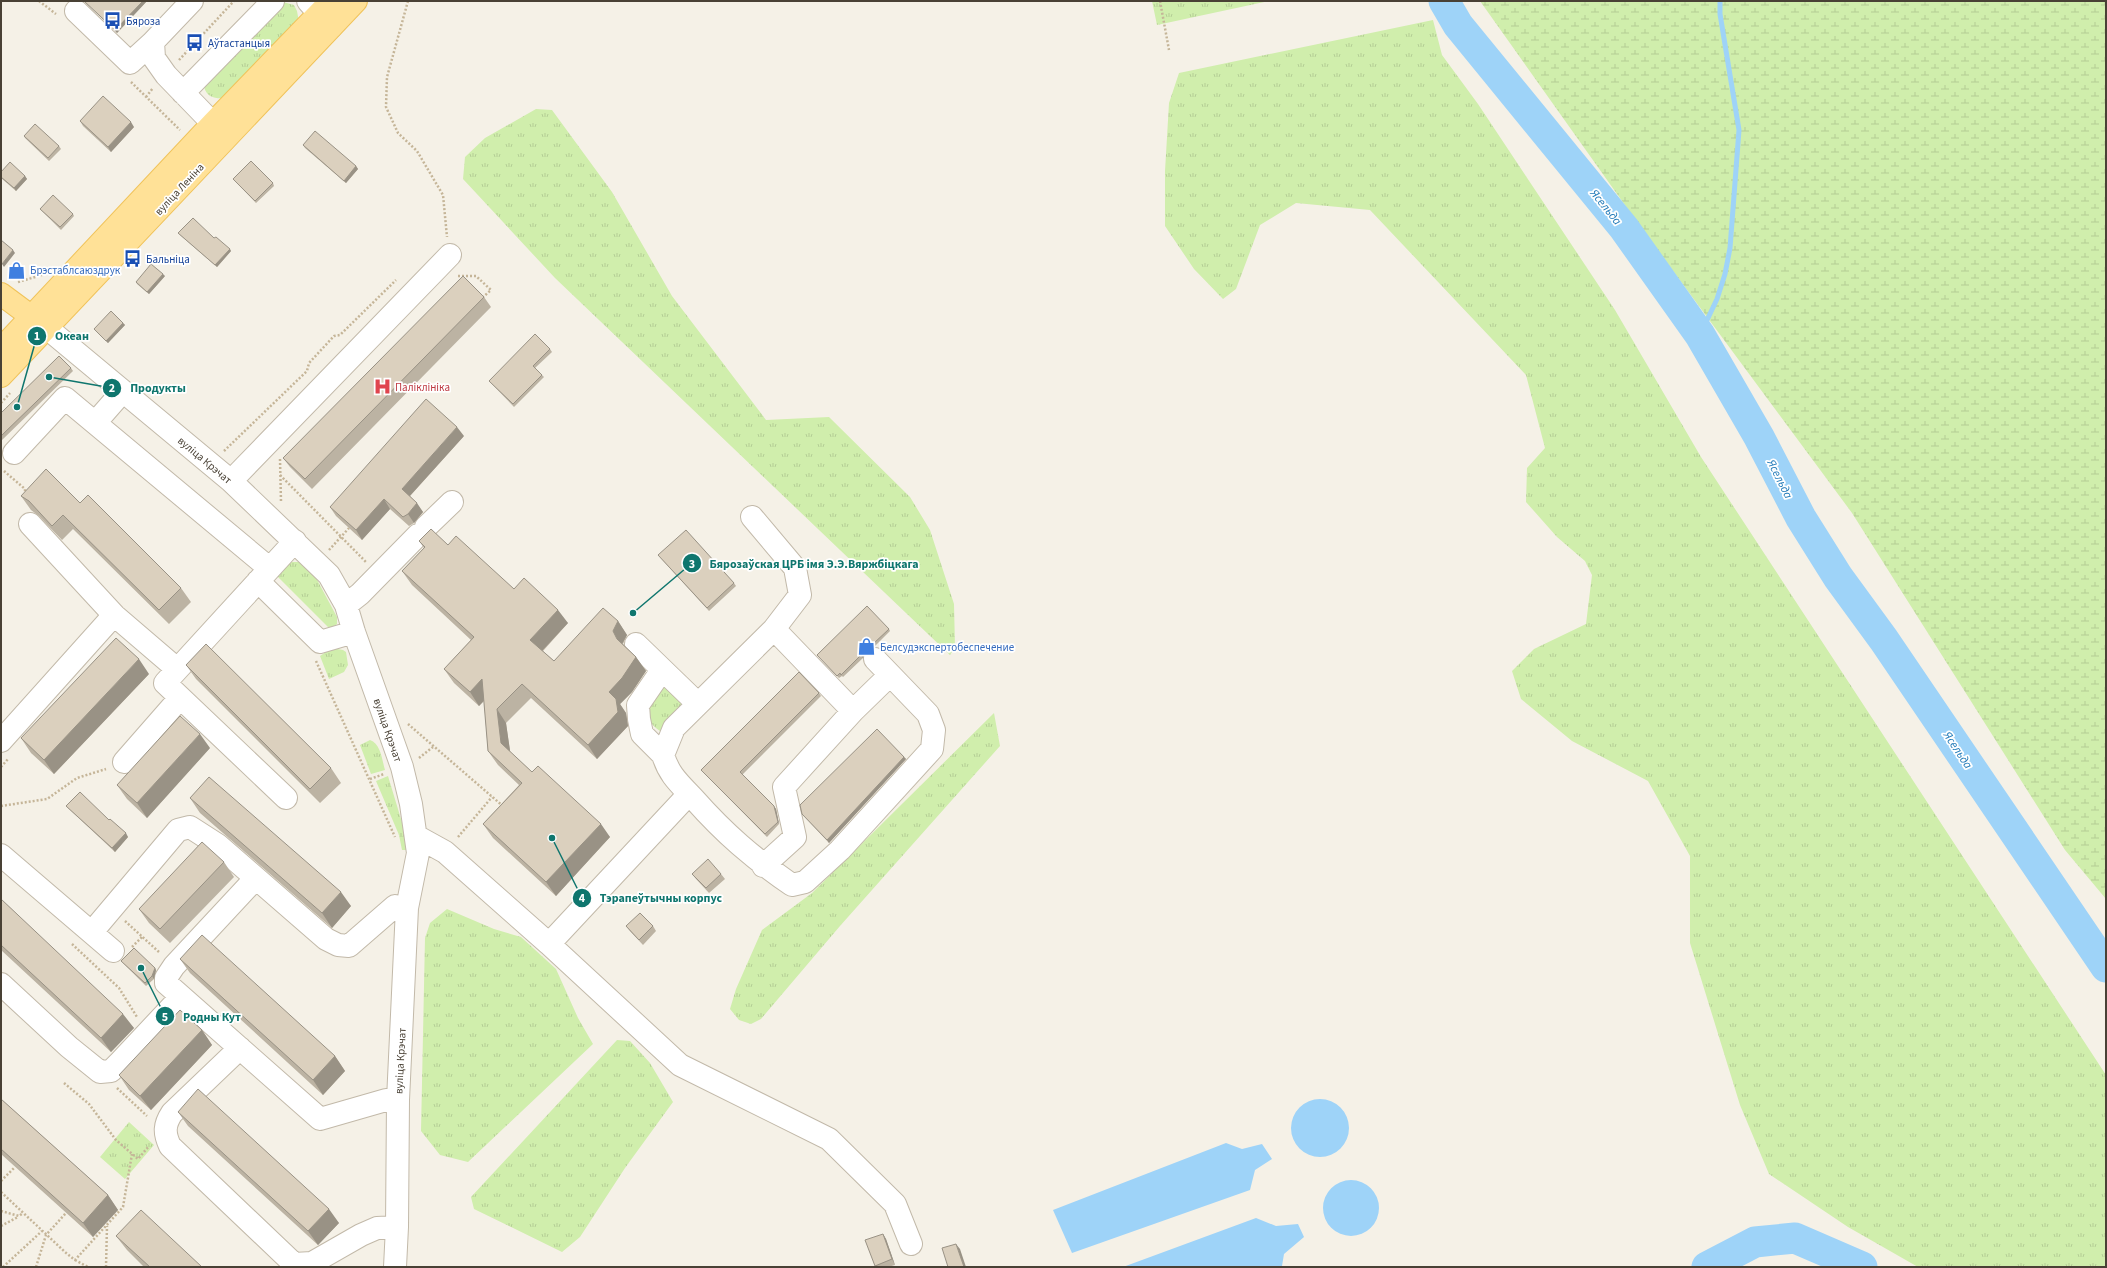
<svg xmlns="http://www.w3.org/2000/svg" width="2107" height="1268" font-family="'Source Sans 3',sans-serif">
<style>
.grass{fill:url(#grass-tufts)}
.wetland{fill:url(#wetland-marsh)}
.water{fill:#9ed3f8}
.lines{fill:none;stroke-linecap:round;stroke-linejoin:round}
.stream{stroke:#9ed3f8;stroke-width:5}
.river{stroke:#9ed3f8;stroke-width:31}
.minor-casing{stroke:#c2b9a9;stroke-width:24}
.major-casing{stroke:#f0c35a;stroke-width:24}
.path{stroke:#c5b598;stroke-width:2.5;stroke-dasharray:2 2;stroke-linecap:butt}
.minor{stroke:#fff;stroke-width:22}
.major{stroke:#ffe197;stroke-width:22}
.wall{fill:#bcb3a3}
.shaded-wall{fill:#999285}
.building{fill:#dbd0be;stroke:#999285}
.labels{text-anchor:middle;stroke-width:3.5;stroke-linejoin:round;paint-order:stroke}
.transit-label{font-size:11px;fill:#164399;stroke:#fff;text-anchor:start}
.street-label{font-size:11px;fill:#494135;stroke:#fff}
.shop-label{font-size:11px;fill:#366cbe;stroke:#fff;text-anchor:start}
.health-label{font-size:11px;fill:#be3a42;stroke:#fff;text-anchor:start}
.water-label{font-size:12px;font-style:italic;fill:#217ab8;stroke:#fff}
.leader{fill:none;stroke:#0f766e;stroke-width:1.5}
.callout-dot{fill:#0f766e;stroke:#fff;stroke-width:1.5}
.mark-label{font-size:12px;text-anchor:middle;font-weight:bold;fill:#fff}
.callout-label{font-size:12px;text-anchor:middle;font-weight:bold;fill:#0f766e;stroke:#fff;stroke-width:3.5;stroke-linejoin:round;paint-order:stroke}
</style>
<defs>
<pattern id="grass-tufts" width="24" height="20" patternUnits="userSpaceOnUse"><rect width="24" height="20" fill="#d0eeac"/><path d="M3 7l-1-3M5 7V3M7 7l1-3M15 17l-1-3M17 17v-4M19 17l1-3" fill="none" stroke="#b4cd95"/></pattern>
<pattern id="wetland-marsh" width="20" height="14" patternUnits="userSpaceOnUse"><rect width="20" height="14" fill="#d0eeac"/><path d="M1 5h8M5 5V1M11 12h8M15 12V8" fill="none" stroke="#b4cd95"/></pattern>
</defs>
<rect width="100%" height="100%" fill="#f5f1e7"/>
<path class="grass" d="M 1152,1 L 1269,1 L 1157,25 Z
M 283,2 L 294,5 L 297,11 L 299,22 L 226,98 C 216,99 207,98 204,87 Z
M 1433,20 L 1442,55 L 1478,104 L 1615,310 L 1701,457 L 2106,1075 L 2106,1267 L 1918,1267 L 1848,1227 L 1769,1174 L 1740,1105 L 1690,943 L 1690,856 L 1648,781 L 1572,741 L 1521,699 L 1512,671 L 1534,649 L 1586,624 L 1592,575 L 1585,561 L 1557,537 L 1526,502 L 1527,468 L 1545,448 L 1526,375 L 1370,210 L 1296,203 L 1260,225 L 1236,289 L 1223,299 L 1194,269 L 1165,226 L 1165,171 L 1169,103 L 1179,73 Z
M 536,109 L 552,110 L 612,192 L 672,296 L 766,420 L 829,417 L 910,497 L 930,530 L 954,604 L 955,647 L 950,655 L 555,278 L 463,179 L 465,157 L 485,138 Z
M 292,562 L 300,562 L 314,574 L 337,617 L 337,624 L 330,629 L 276,575 L 287,563 Z
M 332,648 L 343,650 L 346,652 L 348,665 L 344,672 L 329,679 L 320,656 Z
M 663,682 L 686,703 L 660,731 C 651,725 648,720 646,710 Z
M 994,713 L 1000,746 L 840,926 L 761,1019 L 751,1024 L 739,1020 L 730,1009 L 736,989 L 762,930 L 812,893 Z
M 370,740 C 381,744 382,760 385,770 L 371,774 L 360,745 Z
M 388,776 L 404,829 L 407,850 L 402,850 L 399,835 L 376,781 Z
M 447,909 L 494,929 L 521,937 L 556,969 L 578,1018 L 593,1044 L 468,1162 L 440,1155 L 421,1131 L 425,938 L 430,923 Z
M 617,1040 L 630,1041 L 650,1063 L 673,1102 L 625,1168 L 580,1237 L 562,1252 L 474,1209 L 471,1197 Z
M 129,1122 L 154,1145 L 125,1179 L 100,1157 Z"/>
<path class="wetland" d="M 1480,1 L 2106,1 L 2106,899 L 2065,850 L 1852,513 L 1639,225 Z"/>
<path class="water" d="M1291 1128a29 29 0 1 1 58 0a29 29 0 1 1-58 0Z
M 1226,1143 L 1242,1149 L 1262,1144 L 1272,1159 L 1255,1170 L 1250,1190 L 1072,1253 L 1053,1210 Z
M1323 1208a28 28 0 1 1 56 0a28 28 0 1 1-56 0Z
M 1256,1218 L 1276,1226 L 1298,1224 L 1304,1237 L 1284,1254 L 1282,1266 L 1123,1267 Z"/>
<g class="lines">
<path class="stream" d="M 1700,335 L 1717,299 L 1725,274 L 1730,248 L 1739,130 L 1720,14 L 1720,1"/>
<path class="river" d="M 1444,1 L 1458,25 L 1624,228 L 1700,335 L 1759,437 L 1801,518 L 1838,577 L 1884,640 L 2106,967
M 1707,1267 L 1755,1242 L 1795,1238 L 1862,1267"/>
<defs>
<path id="minor" d="M 192,1 L 153,42 L 154,58 L 166,75 L 226,137
M 308,1 L 331,27
M 76,11 L 130,63 L 153,42
M 183,93 L 273,1
M 47,328 L 231,481 L 329,575 L 346,605 L 354,632 L 402,767 L 411,804 L 418,853 L 407,908 L 398,1100 L 397,1227 L 395,1267
M 95,423 L 123,391
M 14,453 L 65,398 L 269,568
M 231,481 L 450,255
M 752,517 L 795,568 L 800,595 L 774,629 L 674,728 L 663,755 C 669,775 679,783 694,799 C 725,834 753,858 792,885 L 805,882 L 840,850 L 932,749 L 934,730 L 928,714 L 875,659
M 30,524 L 114,615
M 426,527 L 452,502
M 258,581 L 320,642 L 354,632
M 346,605 L 360,594 L 418,535
M 774,629 L 853,711 L 890,675
M 636,644 L 698,704
M 662,670 L 638,705 L 639,719 L 642,734 L 663,755
M 1,741 L 114,615 L 177,669
M 124,762 L 180,698
M 286,798 L 165,683 L 295,541
M 416,836 L 445,852 L 549,944 L 689,794
M 1,855 L 113,951
M 763,866 L 795,837 L 784,787 L 853,711
M 255,879 L 174,966 L 166,978 L 166,983 L 320,1119 L 386,1100 L 398,1100
M 92,932 L 178,830 L 190,827 L 218,845 L 326,939 L 338,945 L 349,946 L 395,906 L 407,908
M 549,944 L 680,1065 L 829,1139 L 895,1204 L 911,1244
M 1,984 L 69,1047 L 100,1072 L 111,1071 L 120,1062 L 181,997
M 240,1048 L 172,1113 C 164,1125 164,1133 170,1146 L 294,1264 L 312,1263 L 361,1235 L 377,1228 L 397,1227"/>
<path id="major" d="M 1,294 L 44,326
M 1,349 L 213,123 L 331,1
M 1,376 L 356,1"/>
</defs>
<use href="#minor" class="minor-casing"/>
<use href="#major" class="major-casing"/>
<path class="path" d="M 39,1 L 56,14
M 408,1 L 387,77 L 386,107 L 398,133 L 417,151 L 443,195 L 447,237
M 1160,1 L 1169,50
M 179,60 L 234,1
M 131,82 L 180,130
M 146,97 L 153,88
M 458,276 L 476,276 L 491,290 L 482,298
M 18,282 L 42,275
M 1,403 L 10,393
M 224,451 L 307,371 L 309,363 L 334,336 L 340,335 L 396,280
M 280,459 L 281,502
M 4,471 L 25,489 L 25,494
M 280,475 L 366,562
M 329,550 L 349,528
M 316,661 L 395,837
M 408,724 L 504,807
M 419,758 L 433,747
M 1,767 L 8,759
M 370,779 L 384,774
M 1,806 L 47,799 L 77,778 L 106,769
M 458,837 L 492,797
M 125,921 L 160,953
M 72,944 L 119,988 L 137,1017
M 132,947 L 142,937
M 64,1083 L 89,1104 L 116,1140 L 138,1159 L 149,1146
M 117,1088 L 147,1116
M 1,1181 L 15,1167
M 1,1192 L 65,1252 L 75,1260 L 123,1207 L 132,1154
M 1,1211 L 19,1216 L 23,1213
M 1,1226 L 18,1217
M 75,1260 L 88,1267
M 3,1267 L 42,1231
M 36,1267 L 46,1235 L 66,1213
M 106,1267 L 107,1226"/>
<use href="#minor" class="minor"/>
<use href="#major" class="major"/>
</g>
<path class="wall" d="M 84,1 L 147,1 L 117,33 Z
M 80,121 L 134,127 L 111,152 L 83,126 Z
M 24,136 L 59,146 L 61,149 L 49,161 L 25,138 Z
M 303,145 L 356,166 L 358,169 L 346,183 L 305,148 Z
M 1,172 L 25,176 L 27,179 L 16,191 L 1,178 Z
M 233,179 L 273,183 L 274,186 L 256,203 Z
M 40,209 L 73,214 L 74,216 L 61,230 Z
M 178,233 L 214,238 L 231,251 L 217,267 L 180,235 Z
M 165,276 L 149,294 L 137,284 L 136,282 Z
M 484,297 L 491,307 L 312,489 L 290,467 L 283,458 Z
M 123,323 L 125,325 L 108,343 L 94,329 Z
M 550,349 L 552,352 L 535,368 L 544,377 L 514,407 L 489,381 Z
M 71,368 L 73,371 L 1,441 L 1,413 Z
M 464,436 L 410,496 L 423,512 L 414,523 L 409,526 L 390,509 L 362,540 L 336,516 L 330,507 Z
M 21,496 L 80,503 L 181,588 L 191,602 L 169,624 L 73,529 L 62,540 L 39,516 L 31,510 Z
M 419,541 L 448,545 L 514,589 L 568,623 L 543,651 L 554,661 L 618,621 L 627,635 L 623,644 L 636,657 L 646,671 L 632,692 L 620,704 L 626,713 L 628,726 L 597,759 L 531,698 L 506,723 L 510,752 L 532,772 L 610,837 L 556,896 L 493,838 L 483,824 L 519,785 L 498,765 L 488,751 L 484,701 L 479,706 L 454,683 L 444,669 L 471,640 L 412,585 L 402,571 L 424,548 Z
M 658,555 L 734,583 L 736,586 L 709,611 Z
M 889,629 L 890,631 L 874,647 L 867,650 L 863,658 L 843,677 L 842,676 L 839,678 L 817,655 Z
M 186,665 L 331,768 L 341,783 L 320,803 L 196,679 Z
M 149,674 L 54,774 L 31,753 L 21,738 Z
M 819,693 L 821,696 L 742,775 L 776,809 L 779,824 L 767,837 L 703,772 L 701,770 Z
M 210,748 L 147,818 L 127,799 L 117,785 Z
M 904,757 L 906,759 L 829,843 L 802,814 Z
M 190,798 L 351,906 L 332,928 L 200,813 Z
M 66,806 L 109,820 L 128,837 L 115,852 L 69,809 Z
M 224,862 L 234,877 L 170,943 L 149,923 L 139,909 Z
M 692,874 L 721,874 L 725,879 L 709,893 L 696,879 Z
M 1,899 L 134,1028 L 111,1052 L 1,950 Z
M 626,926 L 653,926 L 656,931 L 643,945 L 630,931 Z
M 180,959 L 335,1056 L 345,1071 L 323,1095 L 190,973 Z
M 121,961 L 155,968 L 156,970 L 154,979 L 146,986 Z
M 202,1030 L 212,1045 L 151,1110 L 129,1090 L 119,1075 Z
M 1,1099 L 108,1195 L 118,1210 L 93,1237 L 1,1154 Z
M 178,1112 L 339,1223 L 318,1245 L 188,1126 Z
M 883,1234 L 886,1239 L 895,1265 L 888,1267 L 876,1267 L 875,1266 Z
M 116,1236 L 202,1267 L 144,1267 L 127,1250 Z"/>
<path class="shaded-wall" d="M 143,1 L 147,1 L 117,33 L 115,30 Z
M 131,122 L 134,127 L 111,152 L 108,147 Z
M 356,166 L 358,169 L 346,183 L 344,181 Z
M 25,176 L 27,179 L 16,191 L 14,188 Z
M 230,249 L 231,251 L 217,267 L 215,265 Z
M 13,250 L 15,253 L 4,267 L 2,264 Z
M 163,274 L 165,276 L 149,294 L 147,292 Z
M 123,323 L 125,325 L 108,343 L 106,341 Z
M 457,427 L 464,436 L 408,498 L 402,489 Z
M 384,499 L 390,509 L 362,540 L 356,530 Z
M 417,503 L 423,512 L 414,523 L 408,514 Z
M 558,610 L 568,623 L 540,653 L 530,640 Z
M 618,621 L 627,635 L 622,644 L 617,639 L 613,631 Z
M 865,647 L 867,650 L 863,658 L 861,655 Z
M 636,657 L 646,671 L 632,692 L 620,704 L 626,713 L 628,726 L 597,759 L 588,745 L 609,692 Z
M 139,659 L 149,674 L 54,774 L 44,760 Z
M 482,679 L 491,693 L 479,706 L 470,692 Z
M 497,709 L 506,723 L 511,757 L 501,743 Z
M 200,734 L 210,748 L 147,818 L 137,803 Z
M 904,757 L 906,759 L 829,843 L 827,840 Z
M 774,806 L 776,809 L 779,824 L 778,822 Z
M 601,824 L 610,837 L 556,896 L 546,882 Z
M 126,833 L 128,837 L 115,852 L 112,848 Z
M 341,892 L 351,906 L 332,928 L 322,913 Z
M 155,968 L 156,970 L 154,979 L 152,976 Z
M 123,1014 L 134,1028 L 111,1052 L 101,1038 Z
M 202,1030 L 212,1045 L 151,1110 L 140,1096 Z
M 335,1056 L 345,1071 L 323,1095 L 313,1080 Z
M 108,1195 L 118,1210 L 93,1237 L 83,1223 Z
M 329,1209 L 339,1223 L 318,1245 L 308,1231 Z
M 883,1234 L 886,1239 L 895,1265 L 892,1259 Z
M 956,1244 L 960,1249 L 966,1267 L 964,1267 Z"/>
<path class="building" d="M 84,1 L 143,1 L 115,30 Z
M 103,96 L 131,122 L 108,147 L 80,121 Z
M 35,124 L 59,146 L 48,158 L 24,136 Z
M 315,131 L 356,166 L 344,181 L 303,145 Z
M 251,161 L 273,183 L 255,201 L 233,179 Z
M 10,162 L 25,176 L 14,188 L 1,177 L 1,172 Z
M 53,195 L 73,214 L 60,227 L 40,209 Z
M 193,218 L 214,238 L 216,237 L 230,249 L 215,265 L 178,233 Z
M 1,240 L 13,250 L 2,264 L 1,264 Z
M 151,264 L 163,274 L 147,292 L 136,282 Z
M 463,276 L 484,297 L 305,479 L 283,458 Z
M 111,311 L 123,323 L 106,341 L 94,329 Z
M 535,334 L 550,349 L 533,366 L 542,375 L 513,404 L 489,381 Z
M 59,356 L 71,368 L 1,436 L 1,413 Z
M 426,399 L 457,427 L 402,489 L 417,503 L 408,514 L 403,517 L 384,499 L 356,530 L 330,507 Z
M 46,469 L 80,503 L 88,495 L 181,588 L 159,610 L 63,515 L 52,526 L 29,501 L 21,496 Z
M 431,529 L 448,545 L 456,536 L 514,589 L 524,578 L 558,610 L 530,640 L 554,661 L 603,608 L 618,621 L 613,631 L 617,639 L 636,657 L 622,678 L 609,692 L 616,699 L 618,712 L 588,745 L 522,684 L 497,709 L 501,743 L 532,772 L 538,766 L 601,824 L 546,882 L 483,824 L 522,783 L 488,751 L 482,679 L 470,692 L 444,669 L 474,637 L 402,571 L 425,547 L 419,541 Z
M 686,530 L 734,583 L 707,608 L 658,555 Z
M 867,606 L 889,629 L 873,644 L 865,647 L 861,655 L 841,675 L 840,673 L 837,676 L 817,655 Z
M 116,638 L 139,659 L 44,760 L 21,738 Z
M 206,644 L 331,768 L 310,789 L 186,665 Z
M 799,672 L 819,693 L 740,772 L 774,806 L 778,822 L 765,834 L 701,770 Z
M 180,716 L 200,734 L 137,803 L 117,785 Z
M 877,729 L 904,757 L 827,840 L 802,814 L 800,805 Z
M 209,777 L 341,892 L 322,913 L 190,798 Z
M 80,792 L 109,820 L 110,819 L 126,833 L 112,848 L 66,806 Z
M 202,842 L 224,862 L 160,929 L 139,909 Z
M 708,859 L 721,874 L 706,888 L 692,874 Z
M 1,899 L 123,1014 L 101,1038 L 1,945 Z
M 640,913 L 653,926 L 639,940 L 626,926 Z
M 202,935 L 335,1056 L 313,1080 L 180,959 Z
M 134,948 L 155,968 L 152,976 L 145,983 L 121,961 Z
M 180,1010 L 202,1030 L 140,1096 L 119,1075 Z
M 198,1089 L 329,1209 L 308,1231 L 178,1112 Z
M 1,1099 L 108,1195 L 83,1223 L 1,1149 Z
M 141,1210 L 202,1267 L 150,1267 L 116,1236 Z
M 883,1234 L 892,1259 L 875,1266 L 865,1240 Z
M 956,1244 L 964,1267 L 948,1267 L 942,1248 Z"/>
<defs>
<symbol id="bus-bare" viewBox="-9 -9 18 18"><path d="M-5-6H5V4H4V6H2V4H-2V6H-4V4H-5ZM-3.5-4V0h7V-4ZM-3.5 1.2v1.5H-2V1.2ZM2 1.2v1.5H3.5V1.2Z" fill="#1a4fb4" stroke="#fff" stroke-width="2.5" paint-order="stroke"/></symbol>
<symbol id="shop-bare" viewBox="-9 -9 18 18"><path d="M-5-2.5h2.3a2.7 3.5 0 0 1 5.4 0H5L5.5 6h-11ZM-1.5-2.5h3a1.5 2.3 0 0 0-3 0Z" fill="#3f7fe0" stroke="#fff" stroke-width="2.5" paint-order="stroke"/></symbol>
<symbol id="hospital-bare" viewBox="-9 -9 18 18"><path d="M-5-5h3v3.5h4V-5h3V5h-3V1.5h-4V5h-3Z" fill="#e0444e" stroke="#fff" stroke-width="2.5" paint-order="stroke"/></symbol>
</defs>
<g fill-rule="evenodd">
<use href="#bus-bare" x="100" y="8" width="25" height="25"/>
<use href="#bus-bare" x="182" y="30" width="25" height="25"/>
<use href="#bus-bare" x="120" y="246" width="25" height="25"/>
<use href="#shop-bare" x="4" y="258" width="25" height="25"/>
<use href="#hospital-bare" x="370" y="374" width="25" height="25"/>
<use href="#shop-bare" x="854" y="634" width="25" height="25"/>
</g>
<g class="labels">
<g class="transit-label">
<text x="126" y="25">Бяроза</text>
<text x="208" y="47">Аўтастанцыя</text>
<text x="146" y="263">Бальніца</text>
</g>
<g class="street-label">
<text transform="translate(179 189) rotate(-47)" y="4">вуліца Леніна</text>
<text transform="translate(205 460) rotate(40)" y="4">вуліца Крэчат</text>
<text transform="translate(388 730) rotate(71)" y="4">вуліца Крэчат</text>
<text transform="translate(400 1061) rotate(-87)" y="4">вуліца Крэчат</text>
</g>
<g class="shop-label">
<text x="30" y="274">Брэстаблсаюздрук</text>
<text x="880" y="651">Белсудэкспертобеспечение</text>
</g>
<g class="health-label">
<text x="395" y="391">Паліклініка</text>
</g>
<g class="water-label">
<text transform="translate(1606 207) rotate(51)" y="4">Ясельда</text>
<text transform="translate(1780 479) rotate(63)" y="4">Ясельда</text>
<text transform="translate(1958 750) rotate(56)" y="4">Ясельда</text>
</g>
</g>
<path class="leader" d="M17 407L37 336M49 377L112 388M633 613L692 563M552 838L582 898M141 968L165 1016"/>
<g class="callout-dot">
<circle cx="17" cy="407" r="4"/>
<circle cx="49" cy="377" r="4"/>
<circle cx="633" cy="613" r="4"/>
<circle cx="552" cy="838" r="4"/>
<circle cx="141" cy="968" r="4"/>
<circle cx="37" cy="336" r="10"/>
<circle cx="112" cy="388" r="10"/>
<circle cx="692" cy="563" r="10"/>
<circle cx="582" cy="898" r="10"/>
<circle cx="165" cy="1016" r="10"/>
</g>
<g class="mark-label">
<text x="37" y="340">1</text>
<text x="112" y="392">2</text>
<text x="692" y="568">3</text>
<text x="582" y="902">4</text>
<text x="165" y="1021">5</text>
</g>
<g class="callout-label">
<text x="72" y="340">Океан</text>
<text x="158" y="392">Продукты</text>
<text x="814" y="568">Бярозаўская ЦРБ імя Э.Э.Вяржбіцкага</text>
<text x="661" y="902">Тэрапеўтычны корпус</text>
<text x="212" y="1021">Родны Кут</text>
</g>
<rect width="2107" height="1268" fill="none" stroke="#494135" stroke-width="4"/>
</svg>
